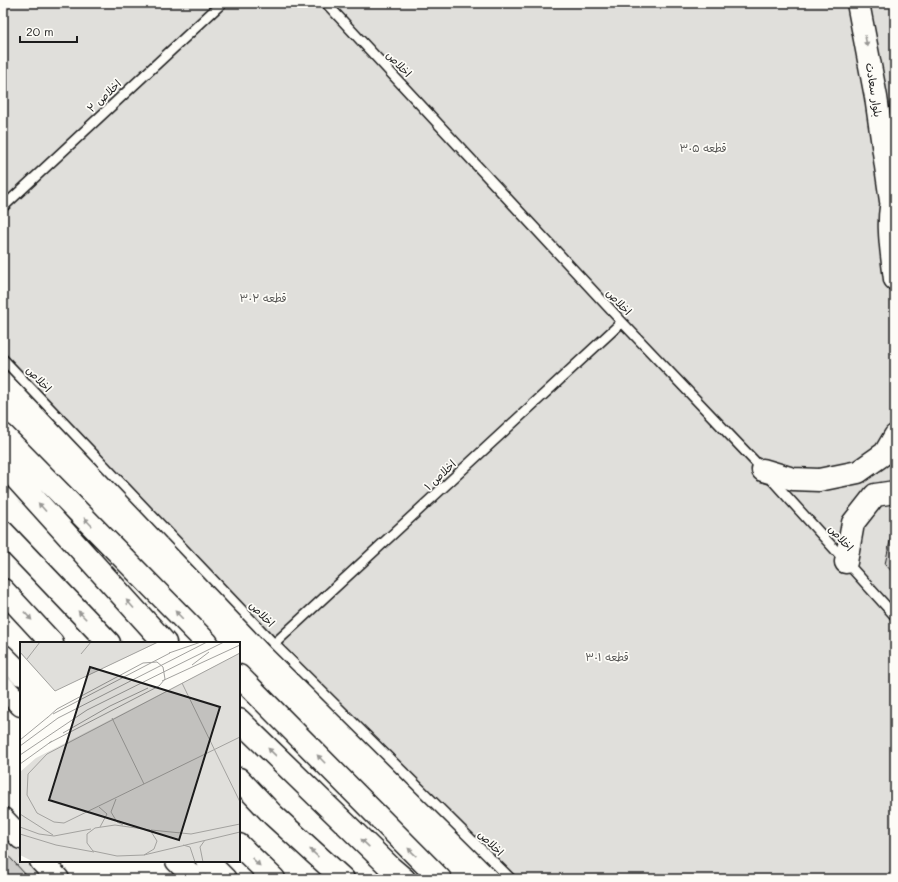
<svg xmlns="http://www.w3.org/2000/svg" width="898" height="882" font-family="Mali,'Playpen Sans Arabic',sans-serif">
<style>
.green{fill:#e0dfdb;stroke:#7e7e7c}
.building{fill:#cccbc8;stroke:#1c1c1c}
.lines{fill:none;stroke-linecap:round;stroke-linejoin:round}
.lane-casing{stroke:#1c1c1c;stroke-width:12}
.secondary-casing{stroke:#1c1c1c;stroke-width:25}
.highway-casing{stroke:#1c1c1c;stroke-width:25}
.lane{stroke:#fdfcf7;stroke-width:9}
.secondary{stroke:#fdfcf7;stroke-width:22}
.highway{stroke:#fdfcf7;stroke-width:22}
.oneway{fill:#989794}
.labels{text-anchor:middle;stroke-width:3.5;stroke-linejoin:round;paint-order:stroke}
.street-label{font-size:11px;fill:#1c1c1c;stroke:#fdfcf7}
.park-label{font-size:11px;fill:#575655;stroke:#fdfcf7}
.inset-road{fill:none;stroke:#a3a29f;stroke-width:1}
.view{fill:#1c1c1c;fill-opacity:0.15;stroke:#1c1c1c;stroke-width:2}
.inset-edge{fill:none;stroke:#1c1c1c;stroke-width:2}
</style>
<rect width="100%" height="100%" fill="#fdfcf7"/>
<filter id="ink" filterUnits="userSpaceOnUse"><feTurbulence type="fractalNoise" baseFrequency=".025" numOctaves="2"/><feDisplacementMap in="SourceGraphic" scale="8" xChannelSelector="R" yChannelSelector="G"/><feConvolveMatrix kernelMatrix="1 2 1 2 8 2 1 2 1" color-interpolation-filters="sRGB"/></filter>
<g filter="url(#ink)">
<path class="green" d="M 3,3 L 895,3 L 895,879 L 511,879 L 3,360 Z
M 3,816 L 21,836 L 21,861 L 43,861 L 59,879 L 3,879 Z"/>
<path class="building" d="M 892,532 L 895,535 L 895,575 L 885,564 Z
M 3,850 L 26,875 L 24,879 L 3,879 Z"/>
<g class="lines">
<defs>
<path id="lane" d="M 326,3 L 622,322 L 763,470 L 895,616
M 3,207 L 222,3
M 3,359 L 274,644 L 511,879
M 274,644 L 622,322"/>
<path id="secondary" d="M 858,3 L 876,97 L 891,201
M 895,192 C 885,216 892,254 895,279
M 763,470 L 793,479 L 819,480 L 858,472 L 885,453 L 895,436
M 846,562 L 853,523 L 875,495 L 895,492
M 3,656 L 21,674
M 3,819 L 21,838
M 41,861 L 58,879
M 207,861 L 225,879"/>
<path id="highway" d="M 3,435 L 207,643
M 3,464 L 165,643
M 3,532 L 109,643
M 3,590 L 52,643
M 239,676 L 440,879
M 3,687 L 21,705
M 239,720 L 390,867 L 404,879
M 239,779 L 273,815 L 343,879
M 239,845 L 274,879
M 177,861 L 195,879"/>
</defs>
<use href="#lane" class="lane-casing"/>
<use href="#secondary" class="secondary-casing"/>
<use href="#highway" class="highway-casing"/>
<use href="#lane" class="lane"/>
<use href="#secondary" class="secondary"/>
<use href="#highway" class="highway"/>
</g>
<defs><path id="oneway-solid" d="M-6-.8H1V-3.2L6.5 0L1 3.2V.8H-6Z"/></defs>
<g class="oneway">
<use href="#oneway-solid" transform="translate(866 41) rotate(80)"/>
<use href="#oneway-solid" transform="translate(42 507) rotate(-132)"/>
<use href="#oneway-solid" transform="translate(88 522) rotate(-134)"/>
<use href="#oneway-solid" transform="translate(130 604) rotate(-132)"/>
<use href="#oneway-solid" transform="translate(82 615) rotate(-134)"/>
<use href="#oneway-solid" transform="translate(179 615) rotate(-134)"/>
<use href="#oneway-solid" transform="translate(28 616) rotate(47)"/>
<use href="#oneway-solid" transform="translate(272 752) rotate(-136)"/>
<use href="#oneway-solid" transform="translate(321 759) rotate(-134)"/>
<use href="#oneway-solid" transform="translate(365 843) rotate(-136)"/>
<use href="#oneway-solid" transform="translate(412 852) rotate(-136)"/>
<use href="#oneway-solid" transform="translate(314 853) rotate(-137)"/>
<use href="#oneway-solid" transform="translate(256 862) rotate(44)"/>
</g>
</g>
<g class="labels">
<g class="street-label">
<text transform="translate(399 64) rotate(47)" y="4">اخلاص</text>
<text transform="translate(874 90) rotate(81)" y="4">بلوار سعادت</text>
<text transform="translate(104 96) rotate(-43)" y="4">اخلاص ۲</text>
<text transform="translate(619 302) rotate(47)" y="4">اخلاص</text>
<text transform="translate(39 379) rotate(47)" y="4">اخلاص</text>
<text transform="translate(440 475) rotate(-43)" y="4">اخلاص ۱</text>
<text transform="translate(841 538) rotate(48)" y="4">اخلاص</text>
<text transform="translate(262 614) rotate(46)" y="4">اخلاص</text>
<text transform="translate(491 843) rotate(45)" y="4">اخلاص</text>
</g>
<g class="park-label">
<text x="703" y="152">قطعه ۳۰۵</text>
<text x="263" y="302">قطعه ۳۰۲</text>
<text x="607" y="661">قطعه ۳۰۱</text>
</g>
</g>
<g transform="translate(20 642)">
<rect width="220" height="220" fill="#fdfcf7"/>
<path d="M 0,0 L 139,0 L 35,49 L 0,11 ZM 220,11 L 220,220 L 14,220 L 0,213 L 0,130 L 16,116 Z" fill="#e0dfdb"/>
<path class="inset-road" d="M 0,10 L 35,49 L 138,0M 149,11 L 181,0M 220,11 L 27,112 L 8,132 L 7,153 L 17,171 L 34,180 L 44,181 L 220,95M 61,12 L 71,0M 7,17 L 20,0M 172,23 L 189,10M 142,39 L 220,3M 162,41 L 220,160M 33,72 L 150,11M 27,76 L 37,67 L 123,21 L 137,20 L 143,25 L 145,37 L 139,44 L 29,101M 92,76 L 124,142M 43,91 L 90,64 L 128,46M 0,98 L 28,75M 0,104 L 38,76 L 187,0M 0,113 L 67,68 L 204,0M 0,122 L 32,99M 96,157 L 91,170 L 97,180 L 103,183M 79,165 L 87,172 L 80,185M 0,172 L 33,193M 0,185 L 19,192 L 34,194 L 71,187M 131,188 L 171,192 L 220,182M 0,192 L 36,203 L 74,210M 163,203 L 170,205 L 175,220M 124,213 L 134,207 L 137,199 L 130,188 L 95,183 L 75,186 L 67,192 L 67,201 L 73,209 L 97,214 L 124,213 L 220,190M 183,220 L 180,205 L 185,198"/>
<path class="view" d="M 70,25 L 200,65 L 159,198 L 29,158 Z"/>
<rect width="220" height="220" class="inset-edge"/>
</g>
<rect width="898" height="882" fill="none" stroke="#fdfcf7" stroke-width="16"/>
<rect x="8" y="8" width="882" height="866" fill="none" stroke="#1c1c1c" stroke-width="1.5" filter="url(#ink)"/>
<path d="M20 36v6h57v-6" fill="none" stroke="#1c1c1c" stroke-width="2"/>
<text x="26" y="36" font-size="12" fill="#1c1c1c" stroke="#fdfcf7" stroke-width="3" paint-order="stroke">20 m</text>
</svg>
